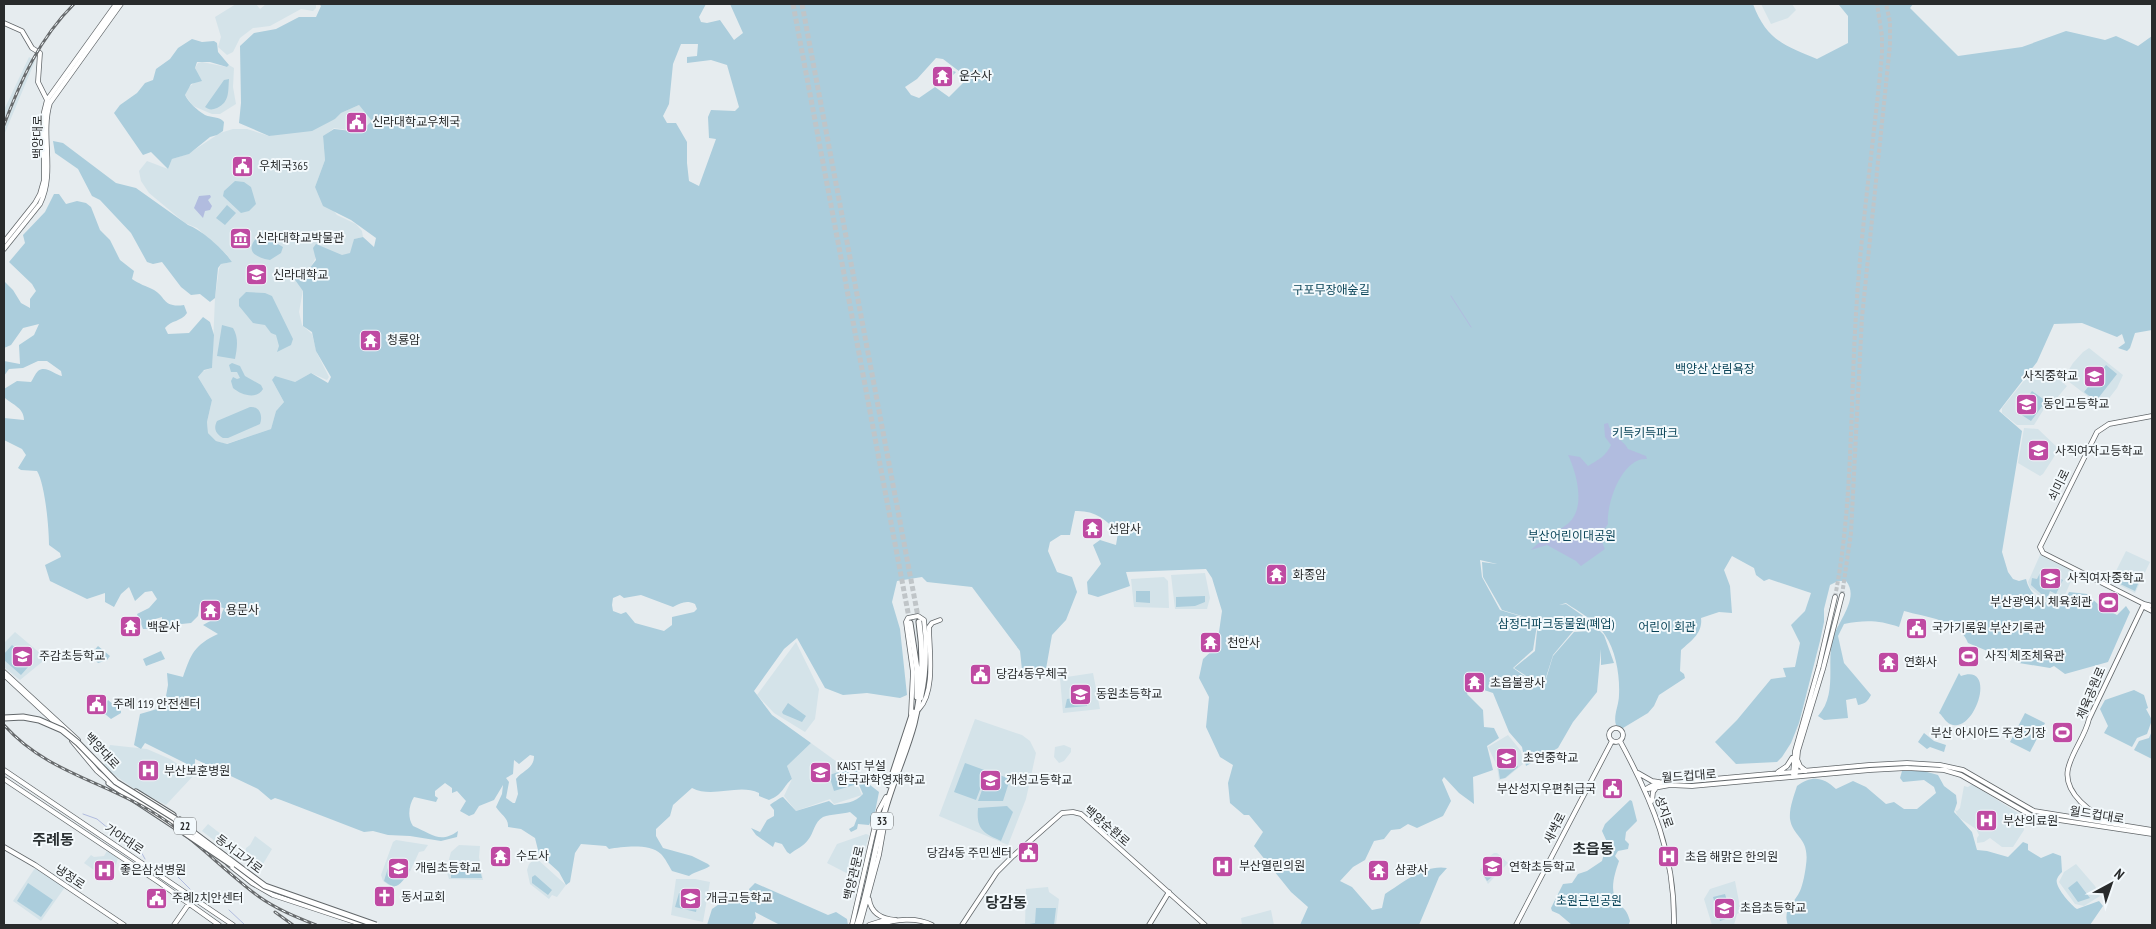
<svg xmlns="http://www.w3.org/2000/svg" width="2156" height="929" font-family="'PT Sans Narrow','Noto Sans KR',sans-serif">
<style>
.built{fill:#d4e3e9}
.green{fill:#abcddc;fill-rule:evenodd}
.water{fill:#b1bcdf}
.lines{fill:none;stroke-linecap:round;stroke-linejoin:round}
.stream{stroke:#b1bcdf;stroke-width:1}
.major-tunnel{stroke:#c0c5c8;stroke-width:4;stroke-dasharray:4 2;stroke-linecap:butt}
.highway-tunnel{stroke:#c0c5c8;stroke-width:5;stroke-dasharray:5 2.5;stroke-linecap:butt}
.major-casing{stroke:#62676a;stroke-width:5.5}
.highway-casing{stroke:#62676a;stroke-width:7}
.major{stroke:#fff;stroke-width:4}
.highway{stroke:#fff;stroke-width:5}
.rail-casing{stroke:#686b6d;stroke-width:3}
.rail{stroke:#f3f9fc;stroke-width:1;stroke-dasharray:4;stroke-linecap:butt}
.highway-bridge-casing{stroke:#62676a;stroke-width:7;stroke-linecap:butt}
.highway-bridge{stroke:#fff;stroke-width:5}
.labels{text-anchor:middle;stroke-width:4;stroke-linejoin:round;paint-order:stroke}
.shield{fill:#f3f9fc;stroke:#66696a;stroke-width:1}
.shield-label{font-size:11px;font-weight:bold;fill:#292b2c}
.poi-label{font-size:12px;fill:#292b2c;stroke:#f3f9fc;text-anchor:start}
.street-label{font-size:12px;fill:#292b2c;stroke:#f3f9fc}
.park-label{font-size:12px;fill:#0a4458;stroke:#f3f9fc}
.quarter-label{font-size:15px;font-weight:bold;fill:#2b3133;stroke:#f3f9fc}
</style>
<rect width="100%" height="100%" fill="#e6ecef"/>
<path class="built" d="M 236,4 L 256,4 L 260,9 L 266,4 L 316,4 L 316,8 L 313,11 L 301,9 L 270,26 L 253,28 L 240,38 L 233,52 L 227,55 L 218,47 L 221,37 L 215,17 Z
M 1761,4 L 1792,4 L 1796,10 L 1788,18 L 1771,24 Z
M 29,57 L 35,61 L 4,135 L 4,110 Z
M 202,62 L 227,67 L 229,65 L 234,68 L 233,87 L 236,104 L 220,114 L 212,114 L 193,106 L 185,95 L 188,88 L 195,82 L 198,76 L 195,68 L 198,63 Z
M 359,105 L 373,121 L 360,132 L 334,128 L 323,137 L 325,160 L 315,187 L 337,215 L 356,224 L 362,231 L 363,237 L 354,239 L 351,254 L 344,256 L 316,253 L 315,259 L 309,270 L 298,274 L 303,290 L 299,312 L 302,325 L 312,334 L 317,353 L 329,377 L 327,380 L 311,373 L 295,382 L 272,380 L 284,402 L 276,411 L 271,429 L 226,444 L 216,441 L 208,433 L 207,422 L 212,400 L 198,377 L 203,371 L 212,368 L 215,298 L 219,269 L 221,264 L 232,262 L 227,255 L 197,228 L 185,223 L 149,193 L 141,181 L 139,171 L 147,161 L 168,169 L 172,159 L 188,154 L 220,133 L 233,129 L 247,129 L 269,136 L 335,119 L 341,113 Z
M 2089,348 L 2123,375 L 2117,388 L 2103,406 L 2098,404 L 2064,378 L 2073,363 L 2083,352 Z
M 2031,372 L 2052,374 L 2067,386 L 2056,399 L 2052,396 L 2034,425 L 2017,425 L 2002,413 L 2002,408 Z
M 2024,428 L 2038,429 L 2059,449 L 2043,474 L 2040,476 L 2018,463 Z
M 2126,551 L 2150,562 L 2135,593 L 2111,581 Z
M 2040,555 L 2075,572 L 2061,604 L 2058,606 L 2046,601 L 2030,588 L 2028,582 Z
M 1205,573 L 1210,598 L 1207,609 L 1175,609 L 1171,575 Z
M 1164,577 L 1168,581 L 1169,608 L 1134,607 L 1131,579 Z
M 15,632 L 41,654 L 43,659 L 42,662 L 20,680 L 4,667 L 4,643 Z
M 796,642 L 819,689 L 815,719 L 805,732 L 774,713 L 757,695 Z
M 1093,673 L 1100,709 L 1063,713 L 1060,678 Z
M 975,719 L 1022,735 L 1030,741 L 1036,753 L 1026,799 L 1008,845 L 939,816 Z
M 1508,735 L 1521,751 L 1523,764 L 1506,778 L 1499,780 L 1497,766 L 1488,747 Z
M 811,743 L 844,767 L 849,767 L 862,795 L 834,804 L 830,799 L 796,811 L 784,796 L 792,779 L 787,766 Z
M 110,745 L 147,749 L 170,759 L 194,775 L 166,805 L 133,788 L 103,767 Z
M 1064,745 L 1071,748 L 1071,752 L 1064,761 L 1059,763 L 1054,757 L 1055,747 Z
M 1972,784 L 2021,815 L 2024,830 L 2013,847 L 2002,847 L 1990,838 L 1984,842 L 1977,843 L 1977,838 L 1979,835 L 1976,829 L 1958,817 L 1955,810 L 1957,811 L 1960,808 L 1964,786 L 1968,787 Z
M 208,824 L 226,838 L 220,845 L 202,831 Z
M 866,834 L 869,835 L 866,846 L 856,878 L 827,863 L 837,844 Z
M 255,836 L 272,849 L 263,864 L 252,859 L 245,853 L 246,848 L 250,845 Z
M 396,840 L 428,845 L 424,851 L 419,852 L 408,876 L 393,888 L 383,881 L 381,875 L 393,842 Z
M 459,845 L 480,846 L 479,857 L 483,880 L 449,879 L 446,870 L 451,852 Z
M 107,851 L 118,858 L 111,882 L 84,863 L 91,855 L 94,857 L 104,856 Z
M 1494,853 L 1497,853 L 1508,863 L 1488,884 L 1480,870 L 1486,859 Z
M 536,858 L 566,885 L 557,897 L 552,895 L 549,899 L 530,884 L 527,870 L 529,864 Z
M 2076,864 L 2095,886 L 2100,896 L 2084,906 L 2075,904 L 2059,882 L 2064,872 Z
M 35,868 L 65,887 L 41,921 L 13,901 Z
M 676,879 L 695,879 L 710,882 L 703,922 L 671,915 Z
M 1735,881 L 1741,912 L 1737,914 L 1734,925 L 1712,925 L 1704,899 L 1710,889 Z
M 1048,887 L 1049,892 L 1059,899 L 1056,925 L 1025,925 L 1026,889 Z
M 1271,910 L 1274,925 L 1242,925 L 1241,918 Z"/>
<path class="green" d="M 319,4 L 706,4 L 699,17 L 701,22 L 707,23 L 720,20 L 734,40 L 743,33 L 730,4 L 1753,4 C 1766,39 1784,46 1817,59 L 1848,43 L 1848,16 L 1839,5 L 1841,4 L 1913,4 L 1910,8 L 1958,56 L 2022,47 L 2066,31 L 2105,40 L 2116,36 L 2138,46 L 2152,36 L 2152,330 L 2135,333 L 2130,348 L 2127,351 L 2118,348 L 2125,343 L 2122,334 L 2117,337 L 2082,323 L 2054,324 L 2037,362 L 1999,411 L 2022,431 L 2002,552 L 2008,572 L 2013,579 L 2019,581 L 2026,579 C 2030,596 2042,602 2058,607 L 2063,604 L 2069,592 L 2087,594 L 2100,606 L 2117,615 L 2126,606 L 2130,612 L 2108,662 L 2065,674 L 2054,666 L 2050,668 L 2019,663 L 2003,651 L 1990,652 L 1968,643 C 1960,620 1925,617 1904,611 L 1899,627 C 1879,620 1864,620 1844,624 L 1838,636 L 1844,663 L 1871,695 C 1868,701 1865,704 1858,705 L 1856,698 L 1846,700 L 1848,718 L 1824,720 L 1818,716 C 1837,695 1827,666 1832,642 C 1835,624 1861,599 1846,581 L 1838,581 L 1830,585 L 1824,609 L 1824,622 L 1820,641 L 1799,723 L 1791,743 L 1782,757 L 1777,762 L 1736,764 L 1715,742 L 1737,720 L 1771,679 L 1786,677 L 1783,668 L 1795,667 L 1800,643 L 1791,625 L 1805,611 L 1811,593 L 1769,579 L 1764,581 L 1756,575 L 1754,568 L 1732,556 L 1724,570 L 1730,586 L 1732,613 L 1719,612 L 1701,618 C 1703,633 1691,641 1681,650 L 1680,671 L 1684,674 L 1685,678 L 1659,695 L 1654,706 L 1648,713 L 1623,728 L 1616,725 C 1613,716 1619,705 1619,695 C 1620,676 1616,651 1605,635 C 1597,621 1579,612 1566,603 L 1559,605 L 1566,604 L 1589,620 L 1604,635 L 1614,663 L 1601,665 L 1601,649 L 1597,692 L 1573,722 L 1558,748 L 1526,766 L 1522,747 L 1509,732 L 1493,693 L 1481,689 L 1474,677 L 1467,694 L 1483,710 L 1484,727 L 1494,728 L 1499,738 L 1487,746 L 1493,770 L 1473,777 L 1474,804 L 1459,793 L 1444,777 L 1442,780 L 1451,801 L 1443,816 L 1417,828 L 1408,824 L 1400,829 L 1391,830 L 1384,839 L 1374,841 L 1365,860 L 1353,867 L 1340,881 L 1352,887 L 1372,910 L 1382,908 L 1385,894 C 1402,883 1425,864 1447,868 L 1439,877 L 1419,925 L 1300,925 L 1308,907 L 1291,892 L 1254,846 L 1263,832 L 1249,815 L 1244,815 L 1230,803 L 1228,783 L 1233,765 L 1220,757 L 1206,727 L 1209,697 L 1199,678 L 1203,659 L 1217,646 L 1222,611 L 1212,578 L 1206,569 L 1126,572 L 1130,586 L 1098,597 L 1088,594 L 1087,582 L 1101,564 L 1093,545 L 1100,540 L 1116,545 L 1118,533 C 1106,519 1094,510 1075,511 L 1070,535 L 1061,535 L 1050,542 L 1048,551 L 1057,572 L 1072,577 L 1077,592 L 1066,620 L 1052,635 L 1046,669 L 1022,670 L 1020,651 L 972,587 L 927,582 L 922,577 L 897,581 L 892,602 L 900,629 L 907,695 L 900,698 L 867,693 L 843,695 L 825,688 L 797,638 L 784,649 L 754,691 L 772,715 L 811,743 L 787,766 L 792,779 C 783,786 784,794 769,800 L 759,796 L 759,793 C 738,783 713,799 692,788 L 673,805 L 670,816 L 656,829 L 656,836 L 663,848 L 692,856 L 708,864 L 710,866 C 702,871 696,871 689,876 L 672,871 C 669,866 665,858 661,854 C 649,843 623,847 609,849 L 606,846 L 581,844 L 575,853 L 570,882 L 566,885 L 559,872 L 539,854 L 535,838 L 521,829 L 508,827 C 509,818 500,814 496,807 L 502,794 L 503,785 L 494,800 L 479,806 L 474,814 L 469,816 L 460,811 L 466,801 L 457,791 L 452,793 L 452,788 L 445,783 L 435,791 L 435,796 L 438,798 L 436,802 L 414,797 C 409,805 407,817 413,826 C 432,834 440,844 458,831 L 457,837 L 441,841 L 410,836 L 388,835 L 373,831 L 364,832 L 281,800 L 275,798 L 271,800 L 258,789 L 195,759 L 195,768 L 145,743 L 141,749 L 134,745 L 140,714 L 164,707 L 168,685 L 167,673 L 183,677 C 191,654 194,645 218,634 L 203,625 L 221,615 L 224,608 L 200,604 L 198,616 L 191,623 L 172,625 L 162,628 L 162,617 L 152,620 L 150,629 L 143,629 L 137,614 L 149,608 L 157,599 L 152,591 L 145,592 L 135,601 L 129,587 L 121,594 L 114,607 L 105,602 L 105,593 L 87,599 L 50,581 L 45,565 L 61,557 L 60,553 L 49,545 C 49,528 45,484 37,471 L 21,470 L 18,468 L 26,455 L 22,449 L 4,440 L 4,418 L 24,420 C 24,408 13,405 5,398 L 4,389 L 17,381 L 31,382 C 33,379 35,374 38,371 C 46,365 55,375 62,376 L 61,371 L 47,361 L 38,361 L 23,368 L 9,369 L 4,376 L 4,361 L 20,364 L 19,345 L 34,335 L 39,324 L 23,328 L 11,345 L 4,348 L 4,281 L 13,290 L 21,303 L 30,308 L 30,299 L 36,291 L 32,284 L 9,262 L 25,243 L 23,235 L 45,212 L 54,194 L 59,194 L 66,204 L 77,201 L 86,203 L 91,207 L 100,230 L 110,240 L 120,260 L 134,271 L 132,279 C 139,284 146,286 154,290 C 166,297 163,308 184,305 L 187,313 C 181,322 171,320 165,328 L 168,334 L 189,333 L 203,317 L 210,322 L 214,335 L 212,368 L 204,370 L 198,377 L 212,400 L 207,422 L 208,433 L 216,441 L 227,444 L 271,429 L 276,411 L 284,402 L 272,380 L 275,376 L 295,382 L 311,373 L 328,383 L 331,377 L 316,351 L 312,332 L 303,326 L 303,291 L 293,277 L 309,269 L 316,260 L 313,248 L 316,244 L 342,255 L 350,253 L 354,239 L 363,237 L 374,247 L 376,238 L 351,220 L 323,206 L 315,187 L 325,160 L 323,136 L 334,129 L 360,132 L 372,121 L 359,105 L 341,113 L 335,119 L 312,131 L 269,136 L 239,123 L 241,103 L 240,46 L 254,33 L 276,29 L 299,17 L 316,17 L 321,6 ZM 681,44 L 698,44 L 697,56 L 687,57 L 687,63 L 711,60 L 727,65 L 739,107 L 735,111 L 711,110 L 708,117 L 709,138 L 716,139 L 699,186 L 689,181 L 687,163 L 687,142 L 676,123 L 667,123 L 663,116 L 669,104 L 673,64 ZM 936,58 L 943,59 L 968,78 L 949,97 L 935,87 L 919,98 L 911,95 L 905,87 L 917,79 ZM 1480,560 L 1497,564 L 1482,562 L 1483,577 L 1502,610 L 1538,621 L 1535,651 L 1514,668 L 1543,687 L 1553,655 L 1574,630 L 1590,631 L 1574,632 L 1553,656 L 1543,689 L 1513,668 L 1533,650 L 1537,625 L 1530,619 L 1500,610 L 1482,577 ZM 620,595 L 624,598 L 641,595 L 673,607 C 681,603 686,600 695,604 L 697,609 L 694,612 L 672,617 L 672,625 L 664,631 L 635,623 L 626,612 L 621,614 L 613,611 L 612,605 L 613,598 ZM 530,755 L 534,756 C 534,769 523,770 516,779 L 518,794 L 515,803 L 513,803 L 506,798 L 509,782 L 506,778 L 513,774 L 514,760 L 519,764 Z
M 192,39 L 202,42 L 214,41 L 217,43 L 218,52 L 229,65 L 227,67 L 210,62 L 197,62 L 195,68 L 202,81 L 191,84 L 185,95 C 189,103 197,110 205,115 C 212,118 219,116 224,122 L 223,131 L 217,135 L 210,137 L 189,154 L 172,159 L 168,169 L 151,152 L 143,155 L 114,113 L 120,105 L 137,93 L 145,83 L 153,80 L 156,69 L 170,59 L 178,48 Z
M 946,68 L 956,72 L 943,86 L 935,80 Z
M 229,79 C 228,91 230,102 217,108 C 212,110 209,110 205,107 L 224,80 Z
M 53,141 L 63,143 L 116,183 L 136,188 L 188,225 C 202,230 224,250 232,262 L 221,264 L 218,268 L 215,298 L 210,302 L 200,294 L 191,295 L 181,287 L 162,262 L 153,264 L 147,262 L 131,233 L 100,200 L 92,196 L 78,169 L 55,153 Z
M 235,181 L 244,182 L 251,187 L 256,204 L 249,211 L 241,213 L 223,196 L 224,191 Z
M 227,205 L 236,213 L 225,225 L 216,218 Z
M 264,231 L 266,237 L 283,247 L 281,253 L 270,260 C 247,256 246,245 264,231 Z
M 246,292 L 265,293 L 272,296 L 293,339 L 291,345 L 277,352 L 279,346 L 276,335 L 271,333 L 265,325 L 253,323 L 239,306 L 239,299 Z
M 222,325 L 233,328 C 239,338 237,348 235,359 L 217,356 Z
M 232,363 L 240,366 L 245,376 L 261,385 L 263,389 C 257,400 241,395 233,388 L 231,381 L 233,377 L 237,379 L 240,378 L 237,372 L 231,372 L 229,365 Z
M 2106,365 L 2117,374 L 2096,401 L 2084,392 Z
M 2032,391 L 2046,401 L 2031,421 L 2017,412 Z
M 250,407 C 260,406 263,416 260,424 L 228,438 L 223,438 C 216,434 213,429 217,421 Z
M 2042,569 L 2063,580 L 2056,594 L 2050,591 L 2047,599 L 2031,585 L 2032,578 L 2037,579 Z
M 2121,570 L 2140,579 L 2135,591 L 2116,582 Z
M 1136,591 L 1150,591 L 1150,603 L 1136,602 Z
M 1205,596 L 1205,602 L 1195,606 L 1176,607 L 1176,597 Z
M 12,645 L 30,660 L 29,666 L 21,675 L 4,660 L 4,654 Z
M 98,646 L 110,656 L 107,660 L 98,663 L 90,655 Z
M 161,651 L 165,659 L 146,666 L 143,659 Z
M 1959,673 L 1961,676 C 1997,663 1976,730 1953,725 C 1946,724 1944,717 1939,713 Z
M 2134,690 L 2144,695 L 2148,708 L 2146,709 L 2152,720 L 2147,734 L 2137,738 L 2132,747 L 2104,733 L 2108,726 L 2100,709 L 2105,700 Z
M 1087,696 L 1087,706 L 1065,708 L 1067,699 Z
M 108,700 L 121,711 L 121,713 L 111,719 L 100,710 Z
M 788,703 L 806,716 L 802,722 L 783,714 L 782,712 Z
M 2025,713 L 2045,723 L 2030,752 L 2010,742 Z
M 2152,731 L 2152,759 L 2134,750 L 2139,741 L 2149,738 Z
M 1924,733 L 1934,741 L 1946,745 L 1944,752 L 1930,747 L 1927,749 L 1918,742 Z
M 1509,752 L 1518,767 L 1505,778 L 1500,779 L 1497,760 Z
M 965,763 L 987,771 L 976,800 L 954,792 Z
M 856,766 L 860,777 L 879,792 L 875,812 L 869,825 L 858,824 L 857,829 L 851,832 L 849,829 L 854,826 L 857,818 L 850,812 C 842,814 831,814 823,817 C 814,822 814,833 808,840 C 804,846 796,849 790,854 L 787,852 L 782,844 L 775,842 L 773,847 L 756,835 L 751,828 L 760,832 L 767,820 L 774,816 L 774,810 L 770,805 C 771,804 781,797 783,797 L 796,811 L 829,801 L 834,805 C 845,803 855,803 863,794 L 852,769 Z
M 849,769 L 854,785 L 834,791 L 829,775 Z
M 1920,770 L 1938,775 L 1944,786 L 1956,795 L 1957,803 L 1954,812 L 1972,832 L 1977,850 L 1987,851 L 2008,857 L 2023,842 L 2028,844 L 2028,850 L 2041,858 L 2053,853 L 2061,856 L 2062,872 C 2060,874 2058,876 2057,879 C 2054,886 2071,905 2077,909 L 2099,901 L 2103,906 L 2090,925 L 1788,925 C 1782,909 1794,904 1800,891 C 1803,884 1805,873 1806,865 C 1810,837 1793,838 1790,819 C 1789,808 1794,796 1797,786 C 1812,775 1823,777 1836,789 L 1853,781 L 1866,787 L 1886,804 L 1894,802 L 1904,809 L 1917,809 L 1936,793 L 1934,787 L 1924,780 L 1903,782 L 1900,778 L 1902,771 Z
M 989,771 L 1010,779 L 1003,801 L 978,801 Z
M 1630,800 L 1632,801 L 1637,821 L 1626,832 L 1625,840 L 1629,844 L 1628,849 L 1618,851 L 1615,856 L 1619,861 C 1615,873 1609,890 1617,901 C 1624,911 1626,907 1630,921 L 1629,924 L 1572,925 L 1559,914 L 1552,911 L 1551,908 L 1563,884 L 1572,883 L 1578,874 L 1587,871 L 1602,861 L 1607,842 L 1602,831 L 1605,824 Z
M 1007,806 L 1013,812 L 1001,841 C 983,833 976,829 978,808 Z
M 390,861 L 410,869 C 408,874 402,884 396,886 C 392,887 387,883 384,881 Z
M 1487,861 L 1497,873 L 1487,881 L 1481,870 Z
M 451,866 L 479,867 L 482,878 L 451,878 Z
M 535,875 L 552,890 L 548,895 L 532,883 L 532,877 Z
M 2077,881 L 2090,898 L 2078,902 L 2068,888 Z
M 28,883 L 53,900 L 41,917 L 17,901 Z
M 755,883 L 828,915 L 836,912 L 847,919 L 848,925 L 780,925 L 755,912 L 756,918 L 752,925 L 707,925 L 712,909 L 735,893 L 751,896 L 749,889 Z
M 679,893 L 699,898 L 696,912 L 675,907 Z
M 1725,894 L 1732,917 L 1720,921 L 1713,897 Z
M 1036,908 L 1056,908 L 1054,925 L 1030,925 L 1029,924 L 1035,923 Z"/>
<path class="water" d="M 210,195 L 211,197 L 208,200 L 212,206 L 210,210 L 205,211 L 203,218 L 194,208 L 199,196 Z
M 1608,423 C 1612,438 1622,438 1628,449 L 1646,456 L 1647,459 C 1622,457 1606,504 1608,524 C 1601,533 1600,540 1605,549 L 1581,566 L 1576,561 L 1547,545 L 1531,550 C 1540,540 1555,533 1566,525 C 1587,511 1577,473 1568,455 L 1580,457 L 1588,466 C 1598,460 1606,456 1611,445 L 1605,437 L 1604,424 Z"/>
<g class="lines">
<path class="stream" d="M 1451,296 L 1471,327
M 83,814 L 97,819 L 115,834 L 130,840 L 138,846 L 145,859
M 164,873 L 173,872 L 190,889
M 229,910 L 245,925"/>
<path class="major-tunnel" d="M 1842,595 L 1851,533 L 1862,317 L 1890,45 L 1890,22 L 1886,4
M 1835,597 C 1853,504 1850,408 1856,314 C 1861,227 1874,140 1882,54 L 1882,36 L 1877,4"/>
<path class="highway-tunnel" d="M 793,4 L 910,623
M 802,4 L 919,622"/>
<defs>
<path id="major" d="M 4,23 L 22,31 L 32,48 L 40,53 L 38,82 L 48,102
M 4,242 L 35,203 L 40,194 L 44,180 L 44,112 L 47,100 L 116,4
M 4,249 L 40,204 C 56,172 40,136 50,103 L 121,4
M 2152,416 L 2109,424 L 2097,432 L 2040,547 L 2043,553 L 2144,604 L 2152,606
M 2144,604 L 2146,608 L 2152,611
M 4,672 L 78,740
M 4,675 L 61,728
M 919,709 C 936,691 929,649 929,627 L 932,623 L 940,620
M 911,714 L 913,672 L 906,622 L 908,618 L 918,616 L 924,620 C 927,646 927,672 921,698
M1609 735a7 7 0 1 1 14 0a7 7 0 1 1-14 0Z
M 72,741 L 97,771 L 111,783
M 1620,741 C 1653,802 1675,854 1674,925
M 1797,759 L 1800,766 L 1806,771
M 4,770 L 233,925
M 1778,772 L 1787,766 L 1792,758
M 1638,773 L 1652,781 L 1659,782
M 1796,773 L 1798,751 L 1823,669 L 1842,595
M 1793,774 L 1795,751 L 1819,666 L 1835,597
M 4,779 L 160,883 L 219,925
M 1646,789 C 1660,779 1675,781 1691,781 L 1869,765 L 1907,763 L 1940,765 L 1963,770 L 2034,811 L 2152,830
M 1648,789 L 1670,785 L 1692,786 L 1870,770 L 1907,768 L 1944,770 L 1961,775 L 2032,816 L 2152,834
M 139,800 L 177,825
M 1652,801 L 1653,792 L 1656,788
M 2112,821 C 2092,815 2063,793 2068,769 C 2072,751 2085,737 2089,719 L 2144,604
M 4,847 L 35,865 L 124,925
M 228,864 L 252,883 L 273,895 L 364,925
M 869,899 C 871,914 882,919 896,920
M 174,925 L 190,902
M 852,925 L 873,834 L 879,810 L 886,797
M 860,925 L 879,855 L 885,821
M 869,925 L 888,919
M 879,925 C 895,919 917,917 932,925
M 962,925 L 997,872 L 1012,857 L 1062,813 L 1073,812 L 1081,814 L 1205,925
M 1149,925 L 1169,892
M 1516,925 L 1612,741"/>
<path id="highway" d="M 910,623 L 917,669 L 917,697
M 109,783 L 185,833
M 889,785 L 913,712
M 136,792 L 173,815
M 180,820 L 190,827
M 857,925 C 869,889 874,851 884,814 C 892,783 906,754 914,724 C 923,689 924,656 919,622"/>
</defs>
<use href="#major" class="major-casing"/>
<use href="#highway" class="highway-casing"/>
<use href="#major" class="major"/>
<use href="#highway" class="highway"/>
<defs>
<path id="rail" d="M 4,125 C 21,80 39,39 74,4
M 4,725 C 46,772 103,781 154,813 C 192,836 223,870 258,896 C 276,909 296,917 316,925
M 275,912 L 293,925"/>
</defs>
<use href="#rail" class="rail-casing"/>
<use href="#rail" class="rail"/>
<defs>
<path id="highway-bridge" d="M 4,718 L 23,717 L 39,720 L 62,730 L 78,743 L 116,782 L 174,818 L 265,886 L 376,925
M 185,833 L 232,865"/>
</defs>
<use href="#highway-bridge" class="highway-bridge-casing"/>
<use href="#highway-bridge" class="highway-bridge"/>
</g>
<defs>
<symbol id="temple-square" viewBox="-11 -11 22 22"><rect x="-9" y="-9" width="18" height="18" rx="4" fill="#bf4aa2" stroke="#f3f9fc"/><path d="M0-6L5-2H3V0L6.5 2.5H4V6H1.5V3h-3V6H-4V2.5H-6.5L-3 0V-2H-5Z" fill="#fff"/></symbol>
<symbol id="civic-square" viewBox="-11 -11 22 22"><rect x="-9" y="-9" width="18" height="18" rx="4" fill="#bf4aa2" stroke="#f3f9fc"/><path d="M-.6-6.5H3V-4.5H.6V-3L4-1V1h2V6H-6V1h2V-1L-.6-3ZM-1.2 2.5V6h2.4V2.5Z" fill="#fff"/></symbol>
<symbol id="museum-square" viewBox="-11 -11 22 22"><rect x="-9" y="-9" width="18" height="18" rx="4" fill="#bf4aa2" stroke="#f3f9fc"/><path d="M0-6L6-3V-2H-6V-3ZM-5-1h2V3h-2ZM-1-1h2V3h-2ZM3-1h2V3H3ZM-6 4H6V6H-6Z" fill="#fff"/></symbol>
<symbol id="university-square" viewBox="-11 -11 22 22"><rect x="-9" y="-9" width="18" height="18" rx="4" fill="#bf4aa2" stroke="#f3f9fc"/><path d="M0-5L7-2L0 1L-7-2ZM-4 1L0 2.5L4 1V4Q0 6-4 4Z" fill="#fff"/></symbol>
<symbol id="school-square" viewBox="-11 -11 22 22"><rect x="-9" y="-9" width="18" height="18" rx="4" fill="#bf4aa2" stroke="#f3f9fc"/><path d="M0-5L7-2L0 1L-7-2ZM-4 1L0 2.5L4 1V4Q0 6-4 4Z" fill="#fff"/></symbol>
<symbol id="stadium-square" viewBox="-11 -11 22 22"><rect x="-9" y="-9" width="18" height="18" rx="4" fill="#bf4aa2" stroke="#f3f9fc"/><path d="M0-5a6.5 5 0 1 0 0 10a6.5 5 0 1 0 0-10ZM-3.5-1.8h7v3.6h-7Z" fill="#fff"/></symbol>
<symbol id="hospital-square" viewBox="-11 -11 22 22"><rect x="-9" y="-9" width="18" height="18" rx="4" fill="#bf4aa2" stroke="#f3f9fc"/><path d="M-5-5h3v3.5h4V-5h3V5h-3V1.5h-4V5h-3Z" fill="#fff"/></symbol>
<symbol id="church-square" viewBox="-11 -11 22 22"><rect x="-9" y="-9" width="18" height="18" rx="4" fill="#bf4aa2" stroke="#f3f9fc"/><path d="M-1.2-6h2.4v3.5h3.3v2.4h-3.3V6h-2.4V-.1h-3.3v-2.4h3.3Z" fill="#fff"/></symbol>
</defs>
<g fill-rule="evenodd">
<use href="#temple-square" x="930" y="64" width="25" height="25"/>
<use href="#civic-square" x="344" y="110" width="25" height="25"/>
<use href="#civic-square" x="230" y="154" width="25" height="25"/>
<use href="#museum-square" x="228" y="226" width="25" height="25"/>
<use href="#university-square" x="244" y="262" width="25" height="25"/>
<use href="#temple-square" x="358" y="328" width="25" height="25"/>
<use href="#school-square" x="2082" y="364" width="25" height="25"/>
<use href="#school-square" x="2014" y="392" width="25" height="25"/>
<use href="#school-square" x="2026" y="438" width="25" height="25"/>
<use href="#temple-square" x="1080" y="516" width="25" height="25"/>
<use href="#temple-square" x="1264" y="562" width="25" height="25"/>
<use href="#school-square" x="2038" y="566" width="25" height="25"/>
<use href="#stadium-square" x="2096" y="590" width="25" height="25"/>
<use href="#temple-square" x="198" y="598" width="25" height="25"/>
<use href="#temple-square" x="118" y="614" width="25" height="25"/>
<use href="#civic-square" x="1904" y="616" width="25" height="25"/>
<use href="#temple-square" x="1198" y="630" width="25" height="25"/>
<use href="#school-square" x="10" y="644" width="25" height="25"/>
<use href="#stadium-square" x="1956" y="644" width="25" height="25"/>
<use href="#temple-square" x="1876" y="650" width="25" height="25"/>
<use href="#civic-square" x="968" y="662" width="25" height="25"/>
<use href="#temple-square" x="1462" y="670" width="25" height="25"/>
<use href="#school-square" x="1068" y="682" width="25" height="25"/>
<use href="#civic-square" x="84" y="692" width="25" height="25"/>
<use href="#stadium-square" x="2050" y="720" width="25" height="25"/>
<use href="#school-square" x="1494" y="746" width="25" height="25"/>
<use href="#hospital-square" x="136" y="758" width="25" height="25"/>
<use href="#school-square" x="808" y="760" width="25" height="25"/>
<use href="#school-square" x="978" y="768" width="25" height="25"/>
<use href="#civic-square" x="1600" y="776" width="25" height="25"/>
<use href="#hospital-square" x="1974" y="808" width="25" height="25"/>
<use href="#civic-square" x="1016" y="840" width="25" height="25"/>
<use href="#temple-square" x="488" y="844" width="25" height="25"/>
<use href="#hospital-square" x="1656" y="844" width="25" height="25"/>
<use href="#hospital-square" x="1210" y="854" width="25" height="25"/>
<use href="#school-square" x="1480" y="854" width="25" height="25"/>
<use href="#school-square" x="386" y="856" width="25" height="25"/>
<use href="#hospital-square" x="92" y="858" width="25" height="25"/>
<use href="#temple-square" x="1366" y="858" width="25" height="25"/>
<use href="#church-square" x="372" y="884" width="25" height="25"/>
<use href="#civic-square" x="144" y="886" width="25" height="25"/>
<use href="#school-square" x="678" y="886" width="25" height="25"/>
<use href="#school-square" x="1712" y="896" width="25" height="25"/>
</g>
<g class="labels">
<g class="shield">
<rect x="871" y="812.5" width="22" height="17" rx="4"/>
<rect x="174" y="817.5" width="22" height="17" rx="4"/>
</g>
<g class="shield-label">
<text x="882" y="825">33</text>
<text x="185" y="830">22</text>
</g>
<g class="poi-label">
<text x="959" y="80">운수사</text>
<text x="372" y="126">신라대학교우체국</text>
<text x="259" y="170">우체국365</text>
<text x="256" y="242">신라대학교박물관</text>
<text x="273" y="279">신라대학교</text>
<text x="387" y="344">청룡암</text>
<text x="2078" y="380" text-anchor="end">사직중학교</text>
<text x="2043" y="408">동인고등학교</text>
<text x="2055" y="455">사직여자고등학교</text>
<text x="1108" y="533">선암사</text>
<text x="1293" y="579">화종암</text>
<text x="2067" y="582">사직여자중학교</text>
<text x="2092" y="606" text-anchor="end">부산광역시 체육회관</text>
<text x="226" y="614">용문사</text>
<text x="147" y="631">백운사</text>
<text x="1932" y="632">국가기록원 부산기록관</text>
<text x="1227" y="647">천안사</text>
<text x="39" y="660">주감초등학교</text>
<text x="1985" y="660">사직 체조체육관</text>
<text x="1904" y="666">연화사</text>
<text x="996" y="678">당감4동우체국</text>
<text x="1490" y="687">초읍불광사</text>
<text x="1096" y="698">동원초등학교</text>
<text x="113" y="708">주례 119 안전센터</text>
<text x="2046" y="737" text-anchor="end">부산 아시아드 주경기장</text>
<text x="1523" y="762">초연중학교</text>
<text x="837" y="770">KAIST 부설<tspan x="837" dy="14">한국과학영재학교</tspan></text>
<text x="164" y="775">부산보훈병원</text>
<text x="1006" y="784">개성고등학교</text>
<text x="1596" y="793" text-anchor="end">부산성지우편취급국</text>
<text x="2003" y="825">부산의료원</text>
<text x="1012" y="857" text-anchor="end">당감4동 주민센터</text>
<text x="516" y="860">수도사</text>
<text x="1685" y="861">초읍 해맑은 한의원</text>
<text x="1239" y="870">부산열린의원</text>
<text x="1509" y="871">연학초등학교</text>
<text x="415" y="872">개림초등학교</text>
<text x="120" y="874">좋은삼선병원</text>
<text x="1395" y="874">삼광사</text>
<text x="401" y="901">동서교회</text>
<text x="172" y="902">주례2치안센터</text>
<text x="706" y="902">개금고등학교</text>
<text x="1740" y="912">초읍초등학교</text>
</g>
<g class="street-label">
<text transform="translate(38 137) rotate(-90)" y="4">백양대로</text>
<text transform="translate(2059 485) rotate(-64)" y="4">쇠미로</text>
<text transform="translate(2091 693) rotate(-67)" y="4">체육공원로</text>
<text transform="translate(102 751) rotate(47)" y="4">백양대로</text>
<text transform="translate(1689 776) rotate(-4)" y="4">월드컵대로</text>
<text transform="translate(1664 812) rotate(71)" y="4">성지로</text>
<text transform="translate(2097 815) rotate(9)" y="4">월드컵대로</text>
<text transform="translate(1107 826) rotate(40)" y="4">백양순환로</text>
<text transform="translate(1555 828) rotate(-63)" y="4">새싹로</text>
<text transform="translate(124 839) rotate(34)" y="4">가야대로</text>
<text transform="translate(239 854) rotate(37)" y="4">동서고가로</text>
<text transform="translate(854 873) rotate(-77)" y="4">백양관문로</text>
<text transform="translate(70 877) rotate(34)" y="4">냉정로</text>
</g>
<g class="park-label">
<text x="1331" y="294">구포무장애숲길</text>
<text x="1715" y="373">백양산 산림욕장</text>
<text x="1645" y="437">키득키득파크</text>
<text x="1572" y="540">부산어린이대공원</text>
<text x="1556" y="628">삼정더파크동물원(폐업)</text>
<text x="1667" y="631">어린이 회관</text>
<text x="1589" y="905">초원근린공원</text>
</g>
<g class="quarter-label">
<text x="53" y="845">주례동</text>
<text x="1593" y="854">초읍동</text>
<text x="1006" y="908">당감동</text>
</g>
</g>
<rect width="2156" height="929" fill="none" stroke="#292b2c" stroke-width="10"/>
<g transform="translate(2111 884) rotate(40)" stroke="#f3f9fc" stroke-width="4" paint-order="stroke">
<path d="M0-4L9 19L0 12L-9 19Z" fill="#292b2c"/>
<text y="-8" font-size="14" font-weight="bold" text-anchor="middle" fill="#292b2c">N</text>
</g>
</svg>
